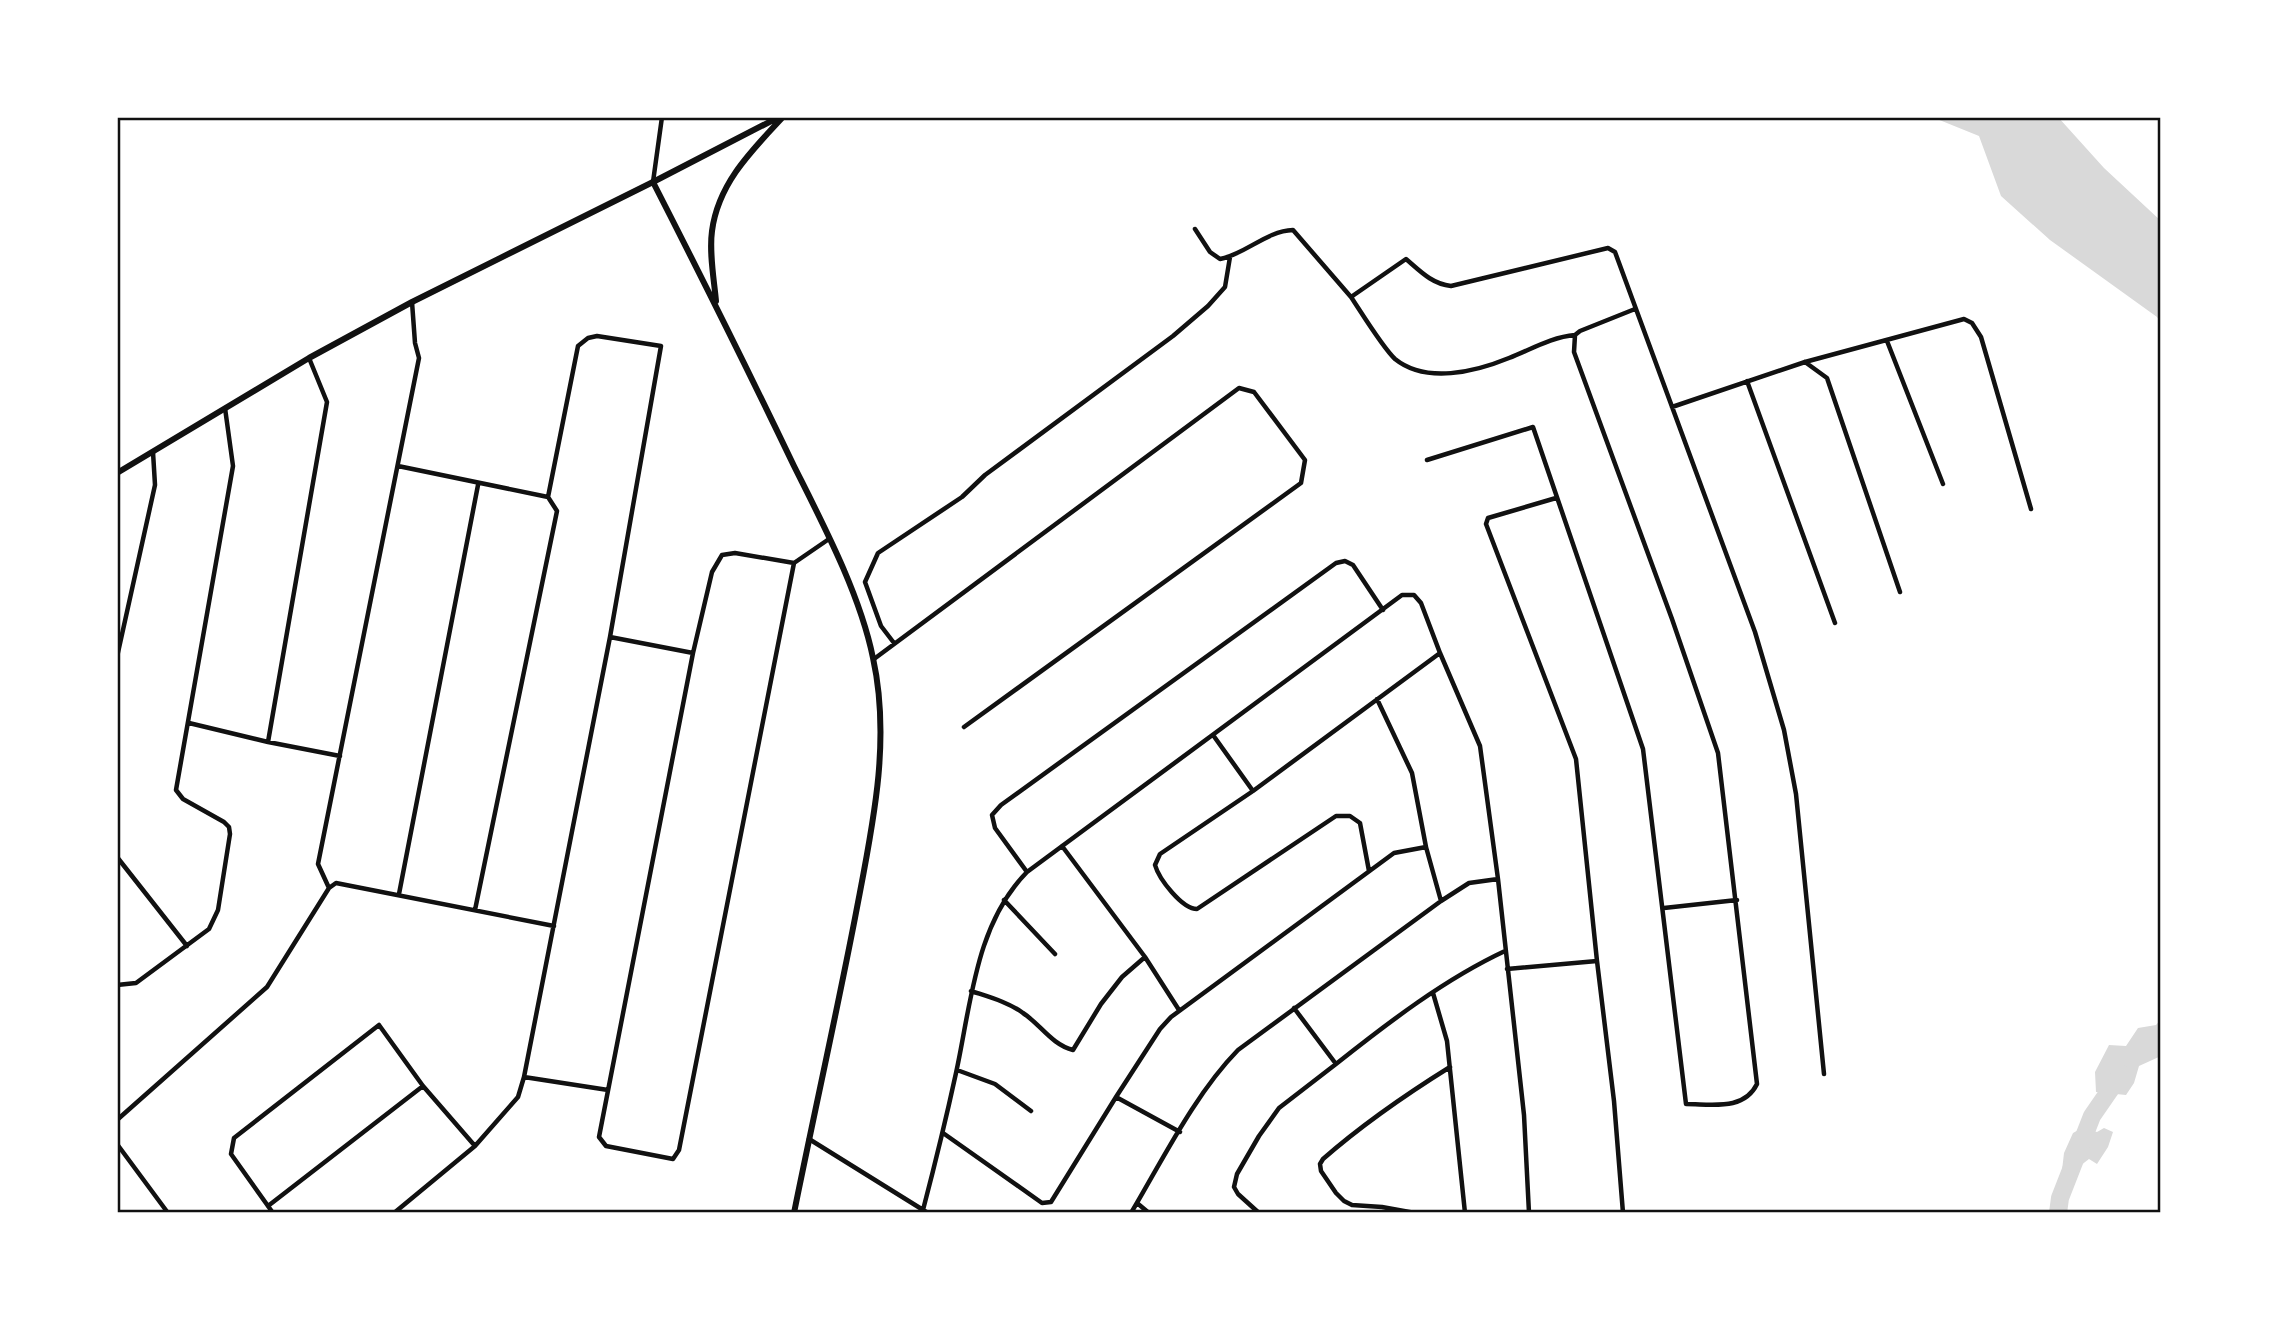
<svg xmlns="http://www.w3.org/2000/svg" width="2278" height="1330" font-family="'Space Grotesk',sans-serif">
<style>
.water{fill:#d9d9d9}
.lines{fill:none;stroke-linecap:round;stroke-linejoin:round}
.river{stroke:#d9d9d9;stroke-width:18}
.minor{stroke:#111;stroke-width:4.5}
.secondary{stroke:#111;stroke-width:6}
.primary{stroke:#111;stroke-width:6}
.neatline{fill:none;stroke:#111;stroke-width:2.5}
</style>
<rect width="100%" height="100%" fill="#fff"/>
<path class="water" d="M 1932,117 L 2058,117 L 2104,168 L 2161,221 L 2161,323 L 2157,317 L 2050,240 L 2001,196 L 1979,136 Z
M 2161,1019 L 2161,1056 L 2139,1066 L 2134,1083 L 2126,1095 L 2096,1092 L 2095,1072 L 2109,1045 L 2126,1046 L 2138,1028 L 2156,1025 Z
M 2082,1128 L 2097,1132 L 2104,1128 L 2113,1132 L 2108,1147 L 2097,1164 L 2089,1159 C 2079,1166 2073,1173 2069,1185 L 2061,1179 L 2064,1153 L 2073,1133 Z"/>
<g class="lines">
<path class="river" d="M 2058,1213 L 2060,1198 L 2092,1116 L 2121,1074"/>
<path class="minor" d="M 653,182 L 662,117
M 1195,229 L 1210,252 L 1220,259 C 1246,254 1266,231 1293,230 L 1351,297 L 1406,259 C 1420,271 1432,284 1451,286 L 1608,248 L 1615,252 L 1755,632 L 1784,730 L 1796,794 L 1824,1074
M 1351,297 C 1361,312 1383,348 1395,359 C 1426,384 1475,372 1509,358 C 1530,350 1551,337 1575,335
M 412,302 L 415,343 L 419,358 L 318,864 L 329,888 L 336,883 L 554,926
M 1887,341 L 1943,484
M 1805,362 L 1827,378 L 1900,592
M 1747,381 L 1835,623
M 1672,407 L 1805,362 L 1964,319 L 1972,323 L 1981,337 L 2031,509
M 1427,460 L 1533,427 L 1643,749 L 1686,1104 C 1712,1104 1744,1111 1757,1084 L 1718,753 L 1672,619 L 1574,352 L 1575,335 L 1580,331 L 1635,309
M 398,466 L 548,497 L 557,511 L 475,910
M 794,563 L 679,1150 L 673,1159 L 606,1146 L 599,1137 L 693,653 L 712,572 L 722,555 L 735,553 L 794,563 L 829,539
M 610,637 L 693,653
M 894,643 L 881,626 L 865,582 L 878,553 L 962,497 L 985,475 L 1173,336 L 1208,306 L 1225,287 L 1230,257
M 117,657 L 155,485 L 153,452
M 874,659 L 1239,388 L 1254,392 L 1305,460 L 1301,483 L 964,727
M 1377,699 L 1412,773 L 1426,847 L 1441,901
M 189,723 L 268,742 L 340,756
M 1213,735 L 1253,791
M 268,742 L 327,402 L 309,358
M 1062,846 L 1145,957 L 1179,1010
M 117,857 L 187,946
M 1369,871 L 1360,823 L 1350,816 L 1336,816 L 1197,909 C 1182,909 1159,879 1155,865 L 1160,854 L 1253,791 L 1440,653
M 1027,872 L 995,828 L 992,815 L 1001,805 L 1336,563 L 1345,561 L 1353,565 L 1383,610
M 399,894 L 478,485
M 1004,900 L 1055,954
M 1664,908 L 1737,900
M 1597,961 L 1614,1101 L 1623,1213
M 1507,969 L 1597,961 L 1576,759 L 1486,524 L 1488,518 L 1556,498
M 117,985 L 136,983 L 209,929 L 218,910 L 230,834 L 229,827 L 224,822 L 183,799 L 176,790 L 233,466 L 225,408
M 971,991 C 989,997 1008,1002 1023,1013 C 1040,1024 1052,1045 1073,1050 L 1101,1004 L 1122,977 L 1145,957
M 1433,993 L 1447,1041 L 1465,1213
M 1336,1064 C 1389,1022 1445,979 1505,951
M 957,1070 L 995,1084 L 1031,1111
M 524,1077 L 608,1090
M 1116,1097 L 1180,1132
M 117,1120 L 267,987 L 329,888
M 943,1133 L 1042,1203 L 1051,1202 L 1116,1097 L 1160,1029 L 1171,1017 L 1394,853 L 1426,847
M 809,1139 L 928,1213
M 117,1144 L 168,1213
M 1137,1203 L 1149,1213
M 268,1206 L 423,1086
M 923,1210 C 935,1164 946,1119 956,1073 C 971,1005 975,925 1027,872 L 1402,595 L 1414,595 L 1421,603 L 1440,653 L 1480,746 L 1498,879 L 1524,1115 L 1529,1213
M 273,1213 L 231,1154 L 234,1138 L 379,1025 L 423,1086 L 475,1146
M 394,1213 L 475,1146 L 518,1097 L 524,1077 L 610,637 L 661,346 L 597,336 L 588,338 L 578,346 L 548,497
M 1131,1213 C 1163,1159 1195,1094 1238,1050 L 1441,901 L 1469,883 L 1498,879
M 1259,1213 L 1238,1194 L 1234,1187 L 1237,1174 L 1259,1136 L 1279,1108 L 1336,1064 L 1294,1008
M 1415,1213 L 1382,1207 L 1352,1205 L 1344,1201 L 1336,1193 L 1321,1171 L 1320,1164 L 1323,1159 C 1363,1124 1405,1095 1450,1067"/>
<path class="secondary" d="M 117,473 L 309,358 L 412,302 L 653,182"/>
<path class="primary" d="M 779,117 L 653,182 C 701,276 748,370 794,466 C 823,524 860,594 873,658 C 892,744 871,833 855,918 C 836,1016 814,1114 794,1213
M 716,301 C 714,279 709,253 712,231 C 718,184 751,151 782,118"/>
</g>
<rect width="2278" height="1330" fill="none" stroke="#ffffff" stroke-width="238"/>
<rect x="119" y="119" width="2040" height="1092" class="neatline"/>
</svg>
